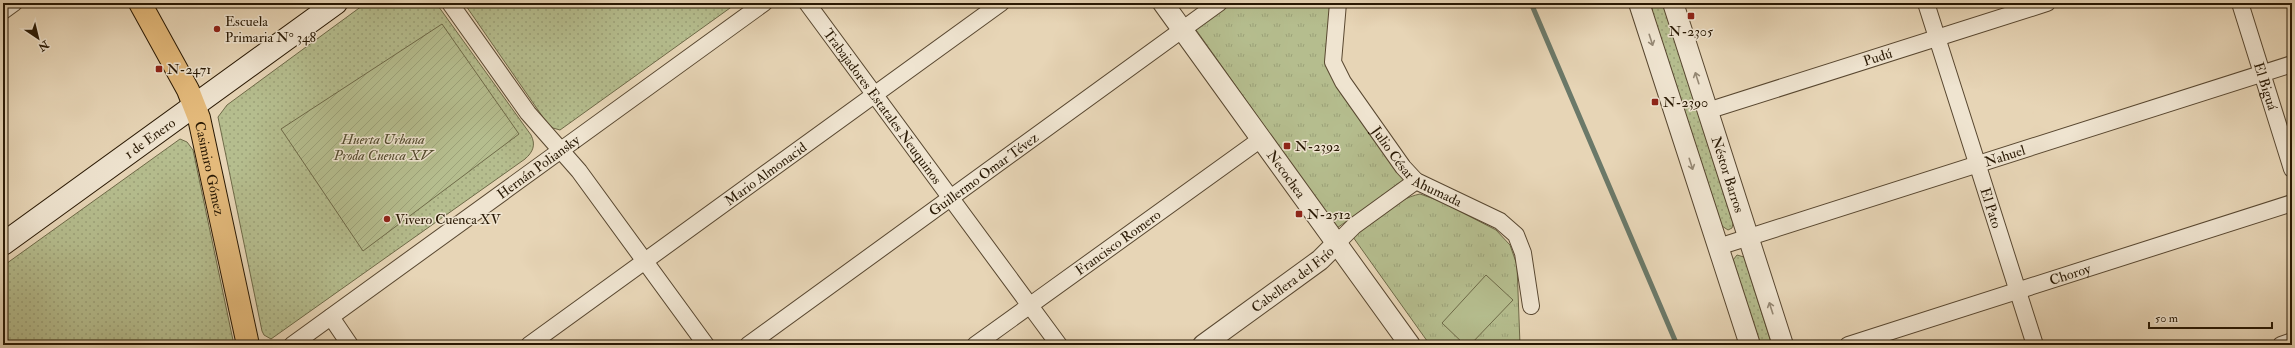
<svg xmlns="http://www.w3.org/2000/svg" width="2295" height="348" font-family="'IM FELL Double Pica',serif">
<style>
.grass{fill:url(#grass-dots);stroke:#6e6a48}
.park{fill:url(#park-tufts);stroke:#6e6a48}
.garden{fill:url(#garden-furrows);stroke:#6e6a48}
.pitch{fill:#b5bd8e;stroke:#6e6a48}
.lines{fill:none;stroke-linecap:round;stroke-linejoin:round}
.stream{stroke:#6b7969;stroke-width:5}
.minor-casing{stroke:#584730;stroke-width:18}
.tertiary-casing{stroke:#584730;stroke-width:22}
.secondary-casing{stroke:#281803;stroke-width:24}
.primary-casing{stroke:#281803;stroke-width:24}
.minor{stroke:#efe4d0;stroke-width:16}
.tertiary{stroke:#efe4d0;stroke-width:20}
.secondary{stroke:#efe4d0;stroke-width:22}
.primary{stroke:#e4ba7b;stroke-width:22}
.oneway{stroke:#958874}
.poi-dot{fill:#8f2418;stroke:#efe4d0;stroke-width:1.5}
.labels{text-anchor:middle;stroke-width:3;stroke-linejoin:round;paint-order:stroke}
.poi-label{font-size:14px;fill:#281803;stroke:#efe4d0;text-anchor:start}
.street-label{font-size:14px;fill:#281803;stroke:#efe4d0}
.park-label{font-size:14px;font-style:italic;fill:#524a2d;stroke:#efe4d0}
</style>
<defs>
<pattern id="grass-dots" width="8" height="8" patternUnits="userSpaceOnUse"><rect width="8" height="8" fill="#b5bd8e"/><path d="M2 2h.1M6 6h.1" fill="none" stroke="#9ca279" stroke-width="1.8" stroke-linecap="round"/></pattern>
<pattern id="park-tufts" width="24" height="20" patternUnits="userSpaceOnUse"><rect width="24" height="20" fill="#b5bd8e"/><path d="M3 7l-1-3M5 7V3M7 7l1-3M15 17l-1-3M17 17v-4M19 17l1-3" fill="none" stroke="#9ca279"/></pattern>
<pattern id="garden-furrows" width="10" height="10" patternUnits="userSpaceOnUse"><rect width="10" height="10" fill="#b5bd8e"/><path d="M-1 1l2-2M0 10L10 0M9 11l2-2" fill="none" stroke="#9ca279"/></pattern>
</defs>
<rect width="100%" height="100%" fill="#e7d5b6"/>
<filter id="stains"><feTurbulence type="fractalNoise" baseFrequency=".005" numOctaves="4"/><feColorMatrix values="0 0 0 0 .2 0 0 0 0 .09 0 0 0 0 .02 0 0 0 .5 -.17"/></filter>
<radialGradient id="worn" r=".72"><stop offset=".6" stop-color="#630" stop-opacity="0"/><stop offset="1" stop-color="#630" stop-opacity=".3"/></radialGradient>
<path class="grass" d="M 366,3 L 436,3 L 531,135 C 536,145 533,152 525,159 L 271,339 L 264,335 L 262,331 L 218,117 L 227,105 Z
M 464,3 L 737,3 L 560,130 L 553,128 L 547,123 Z
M 1656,3 L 1660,3 L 1664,7 L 1733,223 L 1732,228 L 1728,230 L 1722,226 L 1652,11 L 1652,7 Z
M 180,139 L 187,142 L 193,150 L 234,345 L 3,345 L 3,266 Z
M 1737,255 L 1744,257 L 1772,345 L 1760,345 L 1733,260 Z"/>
<path class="park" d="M 1228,3 L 1332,3 L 1327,67 L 1406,179 L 1337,228 L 1194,27 Z
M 1420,194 L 1440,201 L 1496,230 L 1510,245 L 1517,265 L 1520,345 L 1430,345 L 1353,237 C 1373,222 1395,199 1420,194 Z"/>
<path class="garden" d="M 442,24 L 519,134 L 363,251 L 281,129 Z"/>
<path class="pitch" d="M 1486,275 L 1513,300 L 1470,345 L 1465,345 L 1442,323 Z"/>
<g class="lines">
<path class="stream" d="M 1531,3 L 1677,345"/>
<defs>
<g id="minor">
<path d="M 450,3 L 528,113 L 579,171 L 706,345"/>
<path id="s1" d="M 807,3 L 1059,345"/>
<path id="s2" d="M 1338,3 L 1333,62 L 1343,82 L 1403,167 L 1416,181 L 1500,221 L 1516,235 L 1523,253 L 1531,306"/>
<path id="s3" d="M 1926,3 L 2035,345"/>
<path id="s4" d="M 2240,3 L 2292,169"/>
<path d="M 3,11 L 14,3"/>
<path id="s5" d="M 1707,111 L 2047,3"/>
<path d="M 1336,244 L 1354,226 L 1416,181"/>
<path id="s6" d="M 1718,247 L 2292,64"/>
<path d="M 331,317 L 350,345"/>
<path id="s7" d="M 292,345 L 764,3"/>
<path id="s8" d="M 529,345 L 1001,3"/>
<path id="s9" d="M 748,345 L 1219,3"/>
<path id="s10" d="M 975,345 L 1261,139"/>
<path id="s11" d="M 1848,345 L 2292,203"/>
<path d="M 2281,345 L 2292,341"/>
</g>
<g id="tertiary">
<path id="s12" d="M 1163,3 L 1410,345"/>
<path d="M 1639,3 L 1750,345"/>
<path id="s13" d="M 1673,3 L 1783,345"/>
<path id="s14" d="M 1203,345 L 1320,260 L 1336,244"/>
</g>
<g id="secondary">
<path id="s15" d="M 3,244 L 336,3"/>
</g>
<g id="primary">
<path id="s16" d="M 140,3 L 188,90 L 199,118 L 248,345"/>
</g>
</defs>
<use href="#minor" class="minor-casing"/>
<use href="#tertiary" class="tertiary-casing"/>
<use href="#secondary" class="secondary-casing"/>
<use href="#primary" class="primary-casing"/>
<use href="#minor" class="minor"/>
<use href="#tertiary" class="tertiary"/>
<use href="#secondary" class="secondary"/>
<use href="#primary" class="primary"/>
</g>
<defs><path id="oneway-shaft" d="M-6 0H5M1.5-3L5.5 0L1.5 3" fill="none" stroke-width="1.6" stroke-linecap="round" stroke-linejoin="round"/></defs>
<g class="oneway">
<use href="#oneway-shaft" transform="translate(1651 40) rotate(72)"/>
<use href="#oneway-shaft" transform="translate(1697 78) rotate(-108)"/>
<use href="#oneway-shaft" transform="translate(1691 164) rotate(72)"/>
<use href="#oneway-shaft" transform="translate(1771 308) rotate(-108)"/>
</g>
<g class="poi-dot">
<rect x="1687" y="12" width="8" height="8" rx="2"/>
<circle cx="217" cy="29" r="4"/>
<rect x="155" y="65" width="8" height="8" rx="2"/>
<rect x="1651" y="98" width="8" height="8" rx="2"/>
<rect x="1283" y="142" width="8" height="8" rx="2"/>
<rect x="1295" y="210" width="8" height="8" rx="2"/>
<circle cx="387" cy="219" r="4"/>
</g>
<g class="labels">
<g class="poi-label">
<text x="225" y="26">Escuela<tspan x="225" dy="16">Primaria N° 348</tspan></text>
<text x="1691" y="36" text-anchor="middle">N-2305</text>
<text x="167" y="74">N-2471</text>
<text x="1663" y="107">N-2390</text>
<text x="1295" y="151">N-2392</text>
<text x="1307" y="219">N-2512</text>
<text x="395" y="224">Vivero Cuenca XV</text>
</g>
<g class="street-label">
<text dy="5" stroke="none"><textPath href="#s5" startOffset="179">Pudú</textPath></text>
<text dy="5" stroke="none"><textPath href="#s4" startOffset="87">El Biguá</textPath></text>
<text dy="5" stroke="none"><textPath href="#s1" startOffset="128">Trabajadores Estatales Neuquinos</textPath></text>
<text dy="5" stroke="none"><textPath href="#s15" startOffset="181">1 de Enero</textPath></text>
<text dy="5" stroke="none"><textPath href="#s6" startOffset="301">Nahuel</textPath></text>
<text dy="5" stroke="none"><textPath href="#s2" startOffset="196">Julio César Ahumada</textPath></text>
<text dy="5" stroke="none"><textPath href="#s7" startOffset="304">Hernán Poliansky</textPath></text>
<text dy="5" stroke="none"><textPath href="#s16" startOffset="181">Casimiro Gómez</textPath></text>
<text dy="5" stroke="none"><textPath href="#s8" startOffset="292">Mario Almonacid</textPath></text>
<text dy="5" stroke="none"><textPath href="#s9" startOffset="291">Guillermo Omar Tévez</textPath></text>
<text dy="5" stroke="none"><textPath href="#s12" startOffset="211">Necochea</textPath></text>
<text dy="5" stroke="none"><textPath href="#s13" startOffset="180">Néstor Barros</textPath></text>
<text dy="5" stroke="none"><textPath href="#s3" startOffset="215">El Pato</textPath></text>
<text dy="5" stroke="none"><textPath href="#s10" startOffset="176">Francisco Romero</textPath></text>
<text dy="5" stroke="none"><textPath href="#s11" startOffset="233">Choroy</textPath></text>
<text dy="5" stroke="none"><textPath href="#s14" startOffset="111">Cabellera del Frío</textPath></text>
</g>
<g class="park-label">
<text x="383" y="144">Huerta Urbana<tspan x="383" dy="16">Proda Cuenca XV</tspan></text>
</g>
</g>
<rect width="2295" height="348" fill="none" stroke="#e7d5b6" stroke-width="16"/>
<rect x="4" y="4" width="2287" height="340" fill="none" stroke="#281803" stroke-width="2"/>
<rect x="8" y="8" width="2279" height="332" fill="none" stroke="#281803"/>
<g transform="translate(38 38) rotate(145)" stroke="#efe4d0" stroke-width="3" paint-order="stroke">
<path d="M0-3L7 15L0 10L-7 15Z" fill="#281803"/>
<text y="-6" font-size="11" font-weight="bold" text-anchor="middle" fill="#281803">N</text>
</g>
<path d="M2149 322v6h123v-6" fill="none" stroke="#281803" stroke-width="2"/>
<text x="2155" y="322" font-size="12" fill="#281803" stroke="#efe4d0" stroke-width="3" paint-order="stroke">50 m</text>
<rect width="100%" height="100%" filter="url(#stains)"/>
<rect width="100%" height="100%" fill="url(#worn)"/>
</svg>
